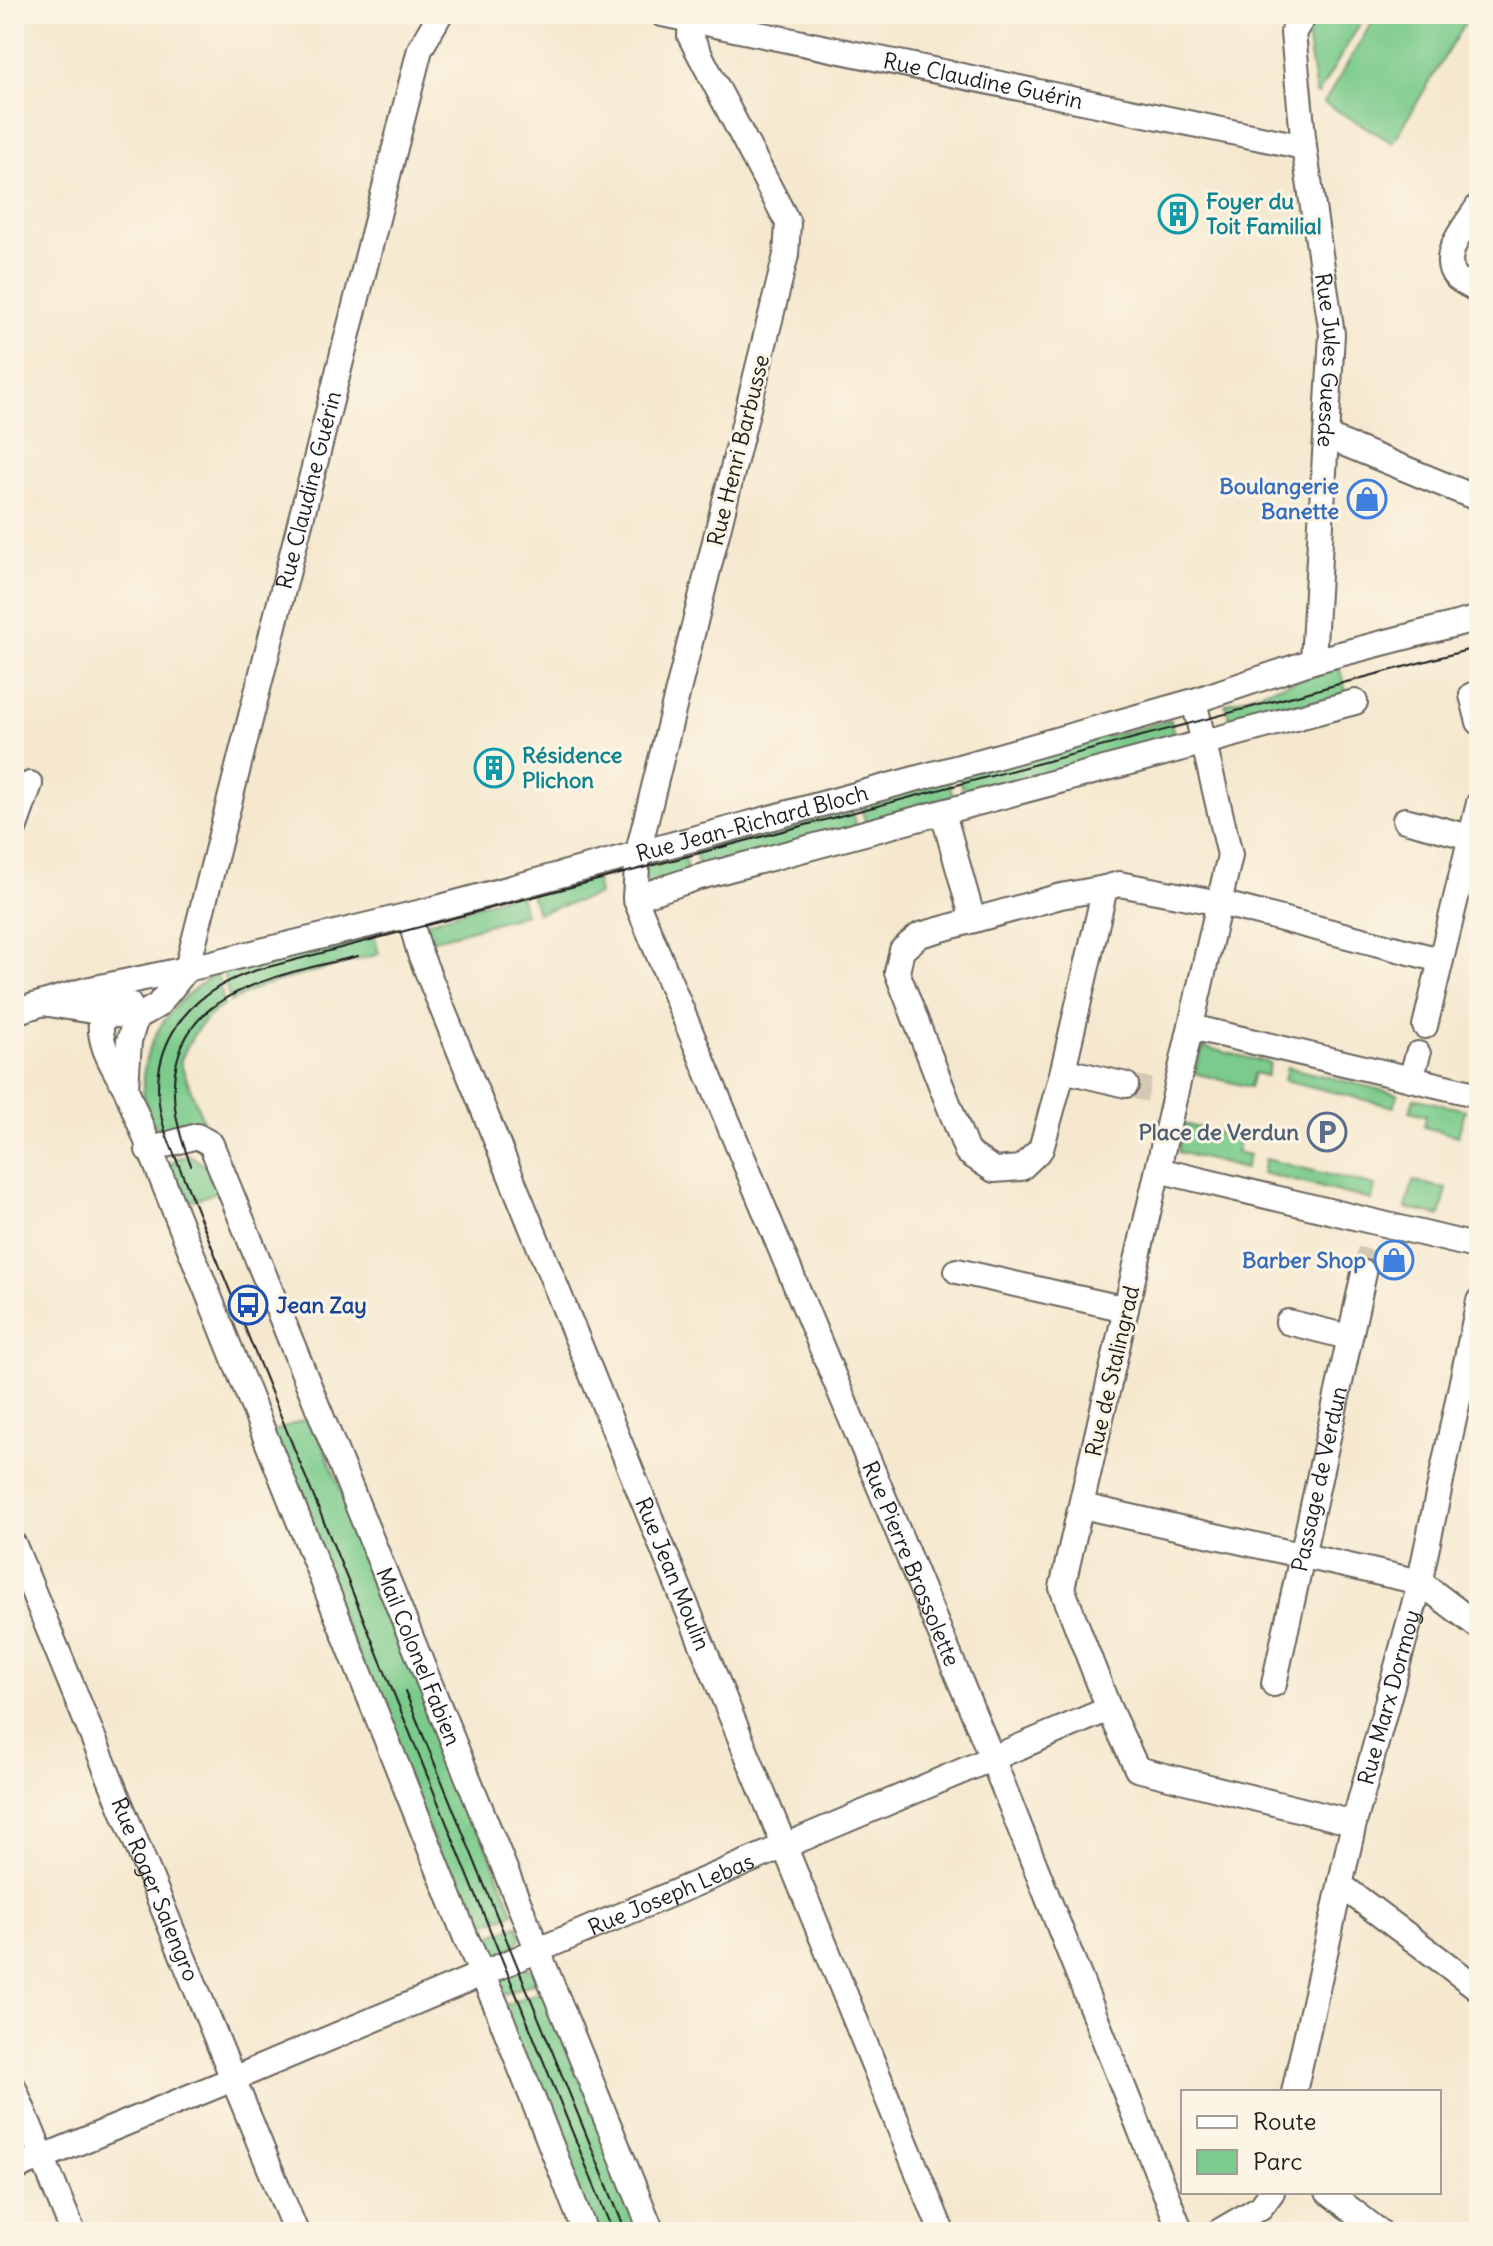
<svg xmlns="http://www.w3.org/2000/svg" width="1493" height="2246" font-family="Delius,sans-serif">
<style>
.green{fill:#7ccb8c;stroke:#4c7454;stroke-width:2}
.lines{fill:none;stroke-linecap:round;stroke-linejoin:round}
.street-tunnel{stroke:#d4c9b4;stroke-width:24;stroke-dasharray:24 12;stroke-linecap:butt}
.street-casing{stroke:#68635b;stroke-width:28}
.street{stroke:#fff;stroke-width:24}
.tram{stroke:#1c1c1c;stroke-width:2}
.labels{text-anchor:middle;stroke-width:6;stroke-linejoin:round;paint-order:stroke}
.street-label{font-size:22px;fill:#1c1c1c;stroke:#fcf5e5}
.culture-label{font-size:22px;font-weight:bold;fill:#0d838f;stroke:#fcf5e5;text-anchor:start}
.shop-label{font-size:22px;font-weight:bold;fill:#366cbe;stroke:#fcf5e5;text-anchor:end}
.service-label{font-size:22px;font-weight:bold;fill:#4e5e75;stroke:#fcf5e5;text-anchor:end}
.transit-label{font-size:22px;font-weight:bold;fill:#164399;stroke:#fcf5e5;text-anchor:start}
</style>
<rect width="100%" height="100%" fill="#fcf5e5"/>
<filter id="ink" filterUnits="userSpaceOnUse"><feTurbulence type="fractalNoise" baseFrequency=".0125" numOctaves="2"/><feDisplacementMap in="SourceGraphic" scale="16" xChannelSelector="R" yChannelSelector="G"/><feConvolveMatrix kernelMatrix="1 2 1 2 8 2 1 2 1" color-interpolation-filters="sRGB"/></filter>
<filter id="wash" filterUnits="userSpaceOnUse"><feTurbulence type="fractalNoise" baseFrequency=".006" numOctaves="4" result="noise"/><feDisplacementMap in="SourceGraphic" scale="32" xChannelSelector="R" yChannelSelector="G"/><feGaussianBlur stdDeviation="1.8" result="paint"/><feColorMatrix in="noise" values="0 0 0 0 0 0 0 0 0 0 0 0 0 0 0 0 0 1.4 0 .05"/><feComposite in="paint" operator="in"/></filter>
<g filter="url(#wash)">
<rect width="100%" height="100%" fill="#f5e8cf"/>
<path class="green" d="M 1320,14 L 1366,14 L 1318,94 L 1316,94 L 1307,35 Z
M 1377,14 L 1470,14 L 1393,143 L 1324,103 Z
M 1339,666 L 1348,698 L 1232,728 L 1225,704 Z
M 1171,720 L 1175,745 L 965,799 L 958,773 Z
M 948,776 L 954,802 L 866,825 L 859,799 Z
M 849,802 L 857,828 L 700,870 L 693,845 Z
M 682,847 L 688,873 L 642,885 L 645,864 Z
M 594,870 L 599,895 L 537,913 L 530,889 Z
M 519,891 L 525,914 L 426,942 L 423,924 Z
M 373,928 L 379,954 L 261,986 L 230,1002 L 222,968 Z
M 217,973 L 224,1005 C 201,1019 190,1038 180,1062 L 204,1123 C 193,1128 180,1134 168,1132 C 137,1125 140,1073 149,1050 C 161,1017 187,991 217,973 Z
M 1203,1047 L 1270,1063 L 1267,1076 L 1254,1073 L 1250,1087 L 1194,1073 Z
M 1287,1067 L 1398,1094 L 1394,1107 L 1284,1080 Z
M 1414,1098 L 1465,1110 L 1458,1136 L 1424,1127 L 1426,1115 L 1410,1111 Z
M 1183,1124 L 1240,1138 L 1236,1152 L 1249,1155 L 1245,1169 L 1178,1152 Z
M 190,1155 L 210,1169 L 219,1191 L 176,1207 L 169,1166 L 178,1158 Z
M 1265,1159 L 1375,1186 L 1372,1200 L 1262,1173 Z
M 1413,1181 L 1447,1189 L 1440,1216 L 1406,1208 Z
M 311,1417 L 514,1913 L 470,1930 L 267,1434 Z
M 518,1925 L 522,1936 C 518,1946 497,1960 485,1953 C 481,1950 479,1945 476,1941 Z
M 522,1967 L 535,1971 L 541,1980 L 497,1997 L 497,1983 L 500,1976 Z
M 545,1990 L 644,2232 L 594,2232 L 502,2006 Z"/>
</g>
<g filter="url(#ink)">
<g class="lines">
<path class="street-tunnel" d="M 1126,1085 L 1154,1091
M 1364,1273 L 1371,1244"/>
<defs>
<g id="street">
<path id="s1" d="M 662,14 L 1304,147"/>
<path id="s2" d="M 1305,14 L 1293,33 L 1304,147 L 1332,334 L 1313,661"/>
<path id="s3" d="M 691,21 L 690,36 L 788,223 L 786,255 L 638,852 L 635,898 L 992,1758 L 1181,2232"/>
<path d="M 1479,205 C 1468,223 1437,256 1456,277 C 1461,282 1472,287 1479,291"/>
<path d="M 1328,437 L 1479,499"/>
<path d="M 1472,695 L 1479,722"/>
<path d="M 1194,701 L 1230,855 L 1062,1588 L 1109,1709 L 1137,1769 L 1354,1823"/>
<path d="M 943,813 L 973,920"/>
<path d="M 1405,820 L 1470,837"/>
<path d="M 14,829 L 30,784"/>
<path d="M 1105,888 L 1063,1070 L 1041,1149 L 1021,1168 L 994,1170 L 967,1152 L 897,972 L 902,950 L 920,935 L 1061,896 Z"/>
<path d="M 1105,888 L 1119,884 L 1220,903 L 1440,960"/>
<path d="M 635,898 L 696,878 L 1355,702"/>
<path id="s4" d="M 409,915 L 420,954 L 942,2232"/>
<path d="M 119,984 C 114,993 106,1002 103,1012 C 94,1038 113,1067 126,1089 L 466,1938 L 496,2005 L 585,2232"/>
<path id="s5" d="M 49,1004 L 136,1018 L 158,1005 L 187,969 L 420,49 L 440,14"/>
<path id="s6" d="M 14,1012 L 86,990 L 187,969 L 426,911 L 981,761 L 1194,701 L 1313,661 L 1479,618"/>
<path d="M 1425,1026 L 1479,803"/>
<path d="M 1191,1027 L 1479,1095"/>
<path d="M 1063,1070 L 1126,1085"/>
<path d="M 1411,1079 L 1418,1054"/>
<path d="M 126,1088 L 129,1041 L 136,1018 L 129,1004"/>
<path id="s7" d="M 148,1150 L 197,1136 L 211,1144 L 652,2232"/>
<path d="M 1158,1170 L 1479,1247"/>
<path d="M 957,1271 L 1126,1309"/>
<path d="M 1288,1322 L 1348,1337"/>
<path d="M 1082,1506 L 1420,1582 L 1479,1627"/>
<path id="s8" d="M 14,1545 L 296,2232"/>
<path id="s9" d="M 1274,1684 L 1364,1273"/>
<path d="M 1342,1886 L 1479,1989"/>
<path d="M 14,2088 L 73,2232"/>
<path id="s10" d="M 1294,2092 L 1354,1823 L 1417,1594 L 1479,1301"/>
<path id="s11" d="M 14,2169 L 233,2079 L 1109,1709"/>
<path d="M 1328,2192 L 1380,2232"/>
<path d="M 1218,2232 L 1261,2207 L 1272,2192"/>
</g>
</defs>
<use href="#street" class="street-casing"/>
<use href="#street" class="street"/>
<path class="tram" d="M 191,1165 C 166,1104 161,1034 228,997 C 267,975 315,967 358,956
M 405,1691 L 626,2232
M 613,2232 L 166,1134 C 140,1055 181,994 257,970 L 1479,647"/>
</g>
</g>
<defs>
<symbol id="building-ring" viewBox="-11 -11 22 22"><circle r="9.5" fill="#fcf5e5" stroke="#0f9aa8" stroke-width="1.5"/><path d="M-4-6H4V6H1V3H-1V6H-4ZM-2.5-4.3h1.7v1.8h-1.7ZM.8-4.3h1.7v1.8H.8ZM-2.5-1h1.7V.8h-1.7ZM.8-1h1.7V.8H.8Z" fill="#0f9aa8"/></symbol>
<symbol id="shop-ring" viewBox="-11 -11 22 22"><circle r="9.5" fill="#fcf5e5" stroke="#3f7fe0" stroke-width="1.5"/><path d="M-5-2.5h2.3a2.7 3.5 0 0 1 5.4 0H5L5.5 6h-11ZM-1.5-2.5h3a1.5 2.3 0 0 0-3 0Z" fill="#3f7fe0"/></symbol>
<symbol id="parking-ring" viewBox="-11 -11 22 22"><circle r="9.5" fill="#fcf5e5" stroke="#5c6f8a" stroke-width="1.5"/><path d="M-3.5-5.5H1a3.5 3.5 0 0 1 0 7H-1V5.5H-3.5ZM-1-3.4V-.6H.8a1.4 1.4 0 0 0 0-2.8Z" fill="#5c6f8a"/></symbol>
<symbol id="bus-ring" viewBox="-11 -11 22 22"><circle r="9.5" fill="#fcf5e5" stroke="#1a4fb4" stroke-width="1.5"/><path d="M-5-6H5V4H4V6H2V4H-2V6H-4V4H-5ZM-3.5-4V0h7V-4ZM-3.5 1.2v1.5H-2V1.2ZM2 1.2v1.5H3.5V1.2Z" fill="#1a4fb4"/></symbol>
</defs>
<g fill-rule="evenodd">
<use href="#building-ring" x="1156" y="192" width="44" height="44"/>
<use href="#shop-ring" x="1345" y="477" width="44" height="44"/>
<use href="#building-ring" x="472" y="746" width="44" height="44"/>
<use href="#parking-ring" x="1305" y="1110" width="44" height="44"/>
<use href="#shop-ring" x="1372" y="1238" width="44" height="44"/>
<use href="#bus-ring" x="226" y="1283" width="44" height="44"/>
</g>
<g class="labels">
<g class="street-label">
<text dy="8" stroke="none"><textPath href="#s1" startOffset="328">Rue Claudine Guérin</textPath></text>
<text dy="8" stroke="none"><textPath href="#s2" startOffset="352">Rue Jules Guesde</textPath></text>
<text transform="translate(738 450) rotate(-76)" y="8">Rue Henri Barbusse</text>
<text dy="8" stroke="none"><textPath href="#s5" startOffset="654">Rue Claudine Guérin</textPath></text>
<text dy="8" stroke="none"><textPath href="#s6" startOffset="762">Rue Jean-Richard Bloch</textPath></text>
<text transform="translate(1112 1371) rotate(-77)" y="8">Rue de Stalingrad</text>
<text dy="8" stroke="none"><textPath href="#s9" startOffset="210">Passage de Verdun</textPath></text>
<text dy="8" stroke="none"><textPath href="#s3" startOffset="1640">Rue Pierre Brossolette</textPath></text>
<text dy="8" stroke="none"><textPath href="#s4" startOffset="710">Rue Jean Moulin</textPath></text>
<text dy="8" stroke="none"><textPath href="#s7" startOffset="620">Mail Colonel Fabien</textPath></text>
<text dy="8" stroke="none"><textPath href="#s10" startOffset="406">Rue Marx Dormoy</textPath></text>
<text dy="8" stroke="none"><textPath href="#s8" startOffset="372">Rue Roger Salengro</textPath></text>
<text dy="8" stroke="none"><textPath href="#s11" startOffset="712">Rue Joseph Lebas</textPath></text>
</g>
<g class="culture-label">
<text x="1206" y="209">Foyer du<tspan x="1206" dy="25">Toit Familial</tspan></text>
<text x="522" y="763">Résidence<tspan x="522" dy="25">Plichon</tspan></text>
</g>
<g class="shop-label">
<text x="1339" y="494">Boulangerie<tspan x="1339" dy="25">Banette</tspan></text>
<text x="1366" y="1268">Barber Shop</text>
</g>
<g class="service-label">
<text x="1299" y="1140">Place de Verdun</text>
</g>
<g class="transit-label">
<text x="276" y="1313">Jean Zay</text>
</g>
</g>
<rect width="1493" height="2246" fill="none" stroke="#fcf5e5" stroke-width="48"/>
<rect x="1181" y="2090" width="260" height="104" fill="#fcf5e5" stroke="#a29e95" stroke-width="2"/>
<rect x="1197" y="2116" width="40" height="12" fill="#ffffff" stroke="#a29e95" stroke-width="2"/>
<text x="1253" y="2130" font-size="24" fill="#1c1c1c">Route</text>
<rect x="1197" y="2150" width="40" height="24" fill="#7ccb8c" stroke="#a29e95" stroke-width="2"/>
<text x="1253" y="2170" font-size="24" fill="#1c1c1c">Parc</text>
</svg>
